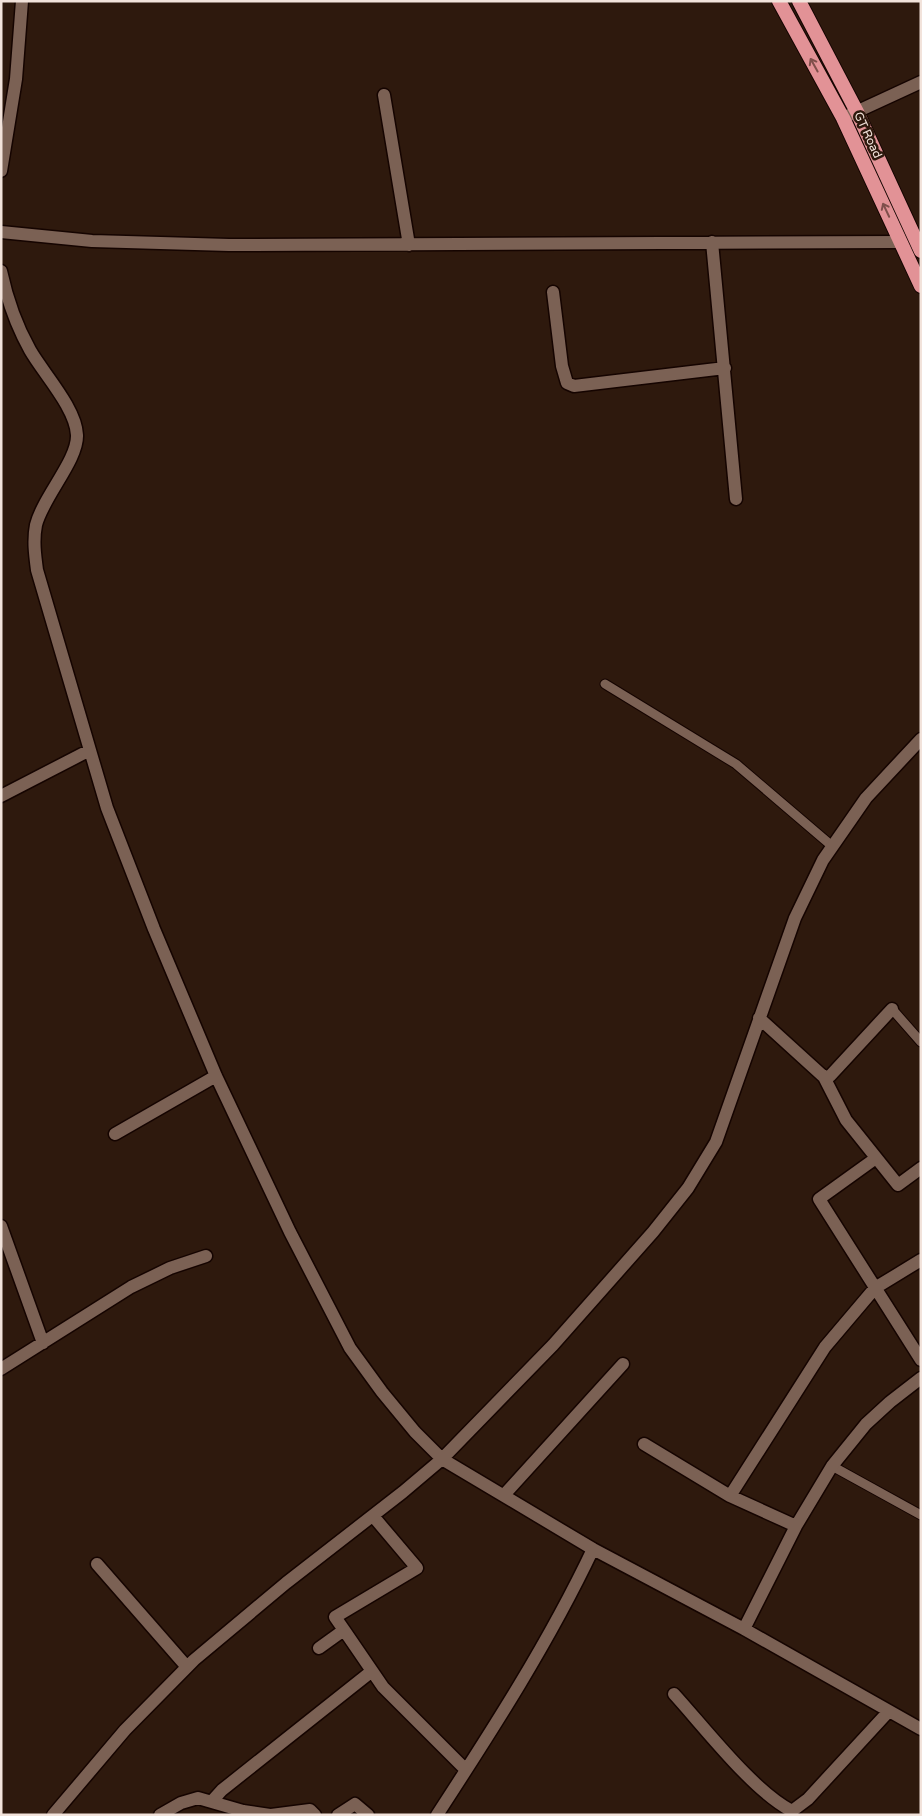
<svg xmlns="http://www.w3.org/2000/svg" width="922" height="1816" font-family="'Varela Round',sans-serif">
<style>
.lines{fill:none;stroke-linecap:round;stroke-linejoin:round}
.service-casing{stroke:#150400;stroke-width:11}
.minor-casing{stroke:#150400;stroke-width:15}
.trunk-casing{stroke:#150400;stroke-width:16}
.service{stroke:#7b6154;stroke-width:9}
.minor{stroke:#7b6154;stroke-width:12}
.trunk{stroke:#e29296;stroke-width:14}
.oneway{stroke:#7f4f4b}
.labels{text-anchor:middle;stroke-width:5;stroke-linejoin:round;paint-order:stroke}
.street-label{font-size:12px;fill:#f2e3db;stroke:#2e190d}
</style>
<rect width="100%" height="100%" fill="#2e190d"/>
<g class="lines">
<defs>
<path id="service" d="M 605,684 L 736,764 L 832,846
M 892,1009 L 921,1042
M 832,1466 L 921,1515"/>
<path id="minor" d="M 384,95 L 409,245
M 843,118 L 921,82
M 1,171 L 16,79 L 22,1
M 1,232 L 92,241 L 229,245 L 901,242
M 712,242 L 736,499
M 1,271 C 7,299 16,325 30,350 C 43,373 76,408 77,435 C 78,460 43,497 36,525 C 33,540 35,555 37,570 L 107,808 L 154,929 L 216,1076 L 290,1232 L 350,1348 L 382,1392 L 415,1432 L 442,1459 L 593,1549 L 744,1629 L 921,1729
M 553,292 L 562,366 L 567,383 L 574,386 L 725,368
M 1,796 L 88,751
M 759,1018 L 824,1077 L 830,1076 L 892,1009
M 824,1077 L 846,1120 L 898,1185 L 921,1168
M 115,1134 L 216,1076
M 876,1158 L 819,1199 L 921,1360
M 1,1226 L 43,1343
M 1,1369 L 131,1287 L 170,1268 L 206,1256
M 644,1444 L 730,1496 L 796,1526
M 504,1495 L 623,1364
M 730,1496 L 825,1347 L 875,1288 L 921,1260
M 97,1564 L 187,1667
M 744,1629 L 796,1526 L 832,1466 L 866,1424 L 890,1402 L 921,1378
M 344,1630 L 383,1687 L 466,1770
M 319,1648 L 344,1630 L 335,1617 L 417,1568 L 373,1516
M 674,1694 C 705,1728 753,1791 792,1811 L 808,1799 L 889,1711
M 212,1801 L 222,1790 L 372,1671
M 53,1815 L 125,1730 L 194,1660 L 286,1583 L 403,1492 L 442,1459 L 553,1345 L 653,1232 L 688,1188 L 716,1142 L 795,918 L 823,860 L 866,798 L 921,739
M 160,1815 L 181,1803 L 198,1798 L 243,1811 L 270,1815
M 271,1815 L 310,1810 L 315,1815
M 338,1815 L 355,1804 L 368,1815
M 437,1815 C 493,1729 549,1642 593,1549"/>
<path id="trunk" d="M 779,1 L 843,118 L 921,286
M 799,1 L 857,112 L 921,251"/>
</defs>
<use href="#service" class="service-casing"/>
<use href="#minor" class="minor-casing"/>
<use href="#trunk" class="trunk-casing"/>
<use href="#service" class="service"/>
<use href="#minor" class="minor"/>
<use href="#trunk" class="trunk"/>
</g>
<defs><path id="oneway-shaft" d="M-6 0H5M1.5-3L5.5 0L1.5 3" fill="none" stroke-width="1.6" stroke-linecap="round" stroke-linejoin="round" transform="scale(1.25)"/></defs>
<g class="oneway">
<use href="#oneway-shaft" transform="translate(814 65) rotate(-119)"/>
<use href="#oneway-shaft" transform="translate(886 210) rotate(-115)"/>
</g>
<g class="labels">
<g class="street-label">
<text transform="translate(868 135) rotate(65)" y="4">GT Road</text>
</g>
</g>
<rect width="922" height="1816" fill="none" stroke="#f2e3db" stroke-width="5"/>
</svg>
